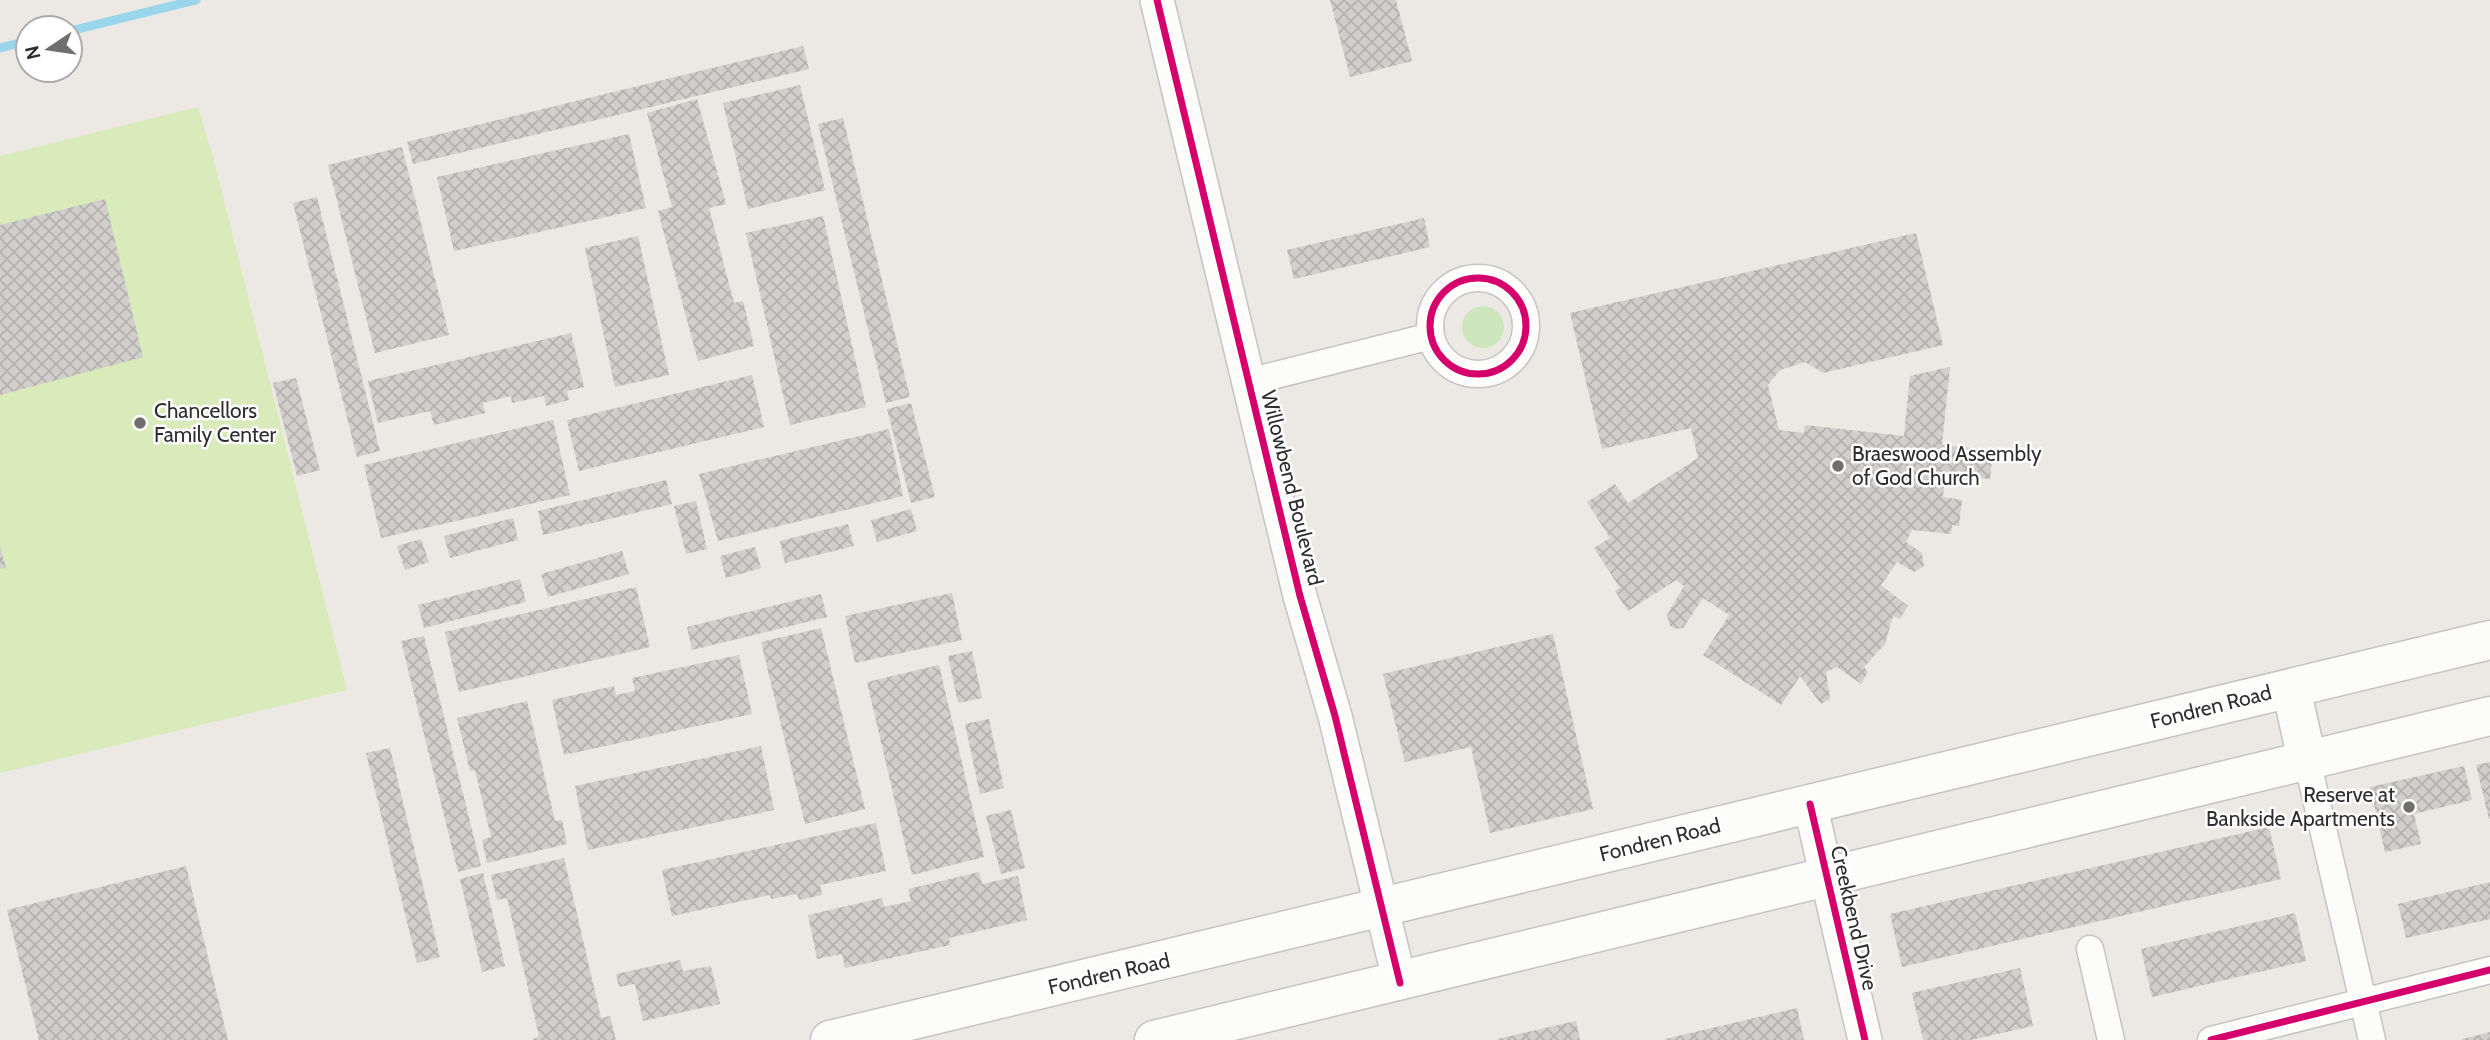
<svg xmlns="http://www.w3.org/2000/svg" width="2490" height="1040" font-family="Cabin,sans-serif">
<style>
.grass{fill:#cee6be}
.pitch{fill:#d9eabb}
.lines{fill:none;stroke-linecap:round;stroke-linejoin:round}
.stream{stroke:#99d6ec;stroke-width:9}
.building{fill:url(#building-cross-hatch)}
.minor-casing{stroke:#c5c4c5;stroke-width:29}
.tertiary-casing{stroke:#c5c4c5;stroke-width:36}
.secondary-casing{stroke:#c5c4c5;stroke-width:41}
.minor{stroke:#fcfcfb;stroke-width:26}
.tertiary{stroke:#fcfcfb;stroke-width:33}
.secondary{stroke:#fcfcfb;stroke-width:38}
.cycleway-casing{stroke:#fff;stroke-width:11}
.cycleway{stroke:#d6006c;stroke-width:7}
.poi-dot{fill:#706f6e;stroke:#fff;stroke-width:2.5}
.labels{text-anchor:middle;stroke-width:5;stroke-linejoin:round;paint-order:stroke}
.poi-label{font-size:21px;fill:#2e2e2e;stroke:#fff;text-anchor:start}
.street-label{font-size:21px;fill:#2e2e2e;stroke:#fff}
</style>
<defs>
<pattern id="building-cross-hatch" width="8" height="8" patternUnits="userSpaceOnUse" patternTransform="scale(1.75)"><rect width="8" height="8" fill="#d1cecb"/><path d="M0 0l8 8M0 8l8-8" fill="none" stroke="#b4b1af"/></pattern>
</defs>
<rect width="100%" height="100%" fill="#ece8e4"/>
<path class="grass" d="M1462 327a21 21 0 1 1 42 0a21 21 0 1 1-42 0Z"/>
<path class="pitch" d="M 198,107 L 213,157 L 347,690 L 0,773 L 0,156 Z"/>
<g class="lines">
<path class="stream" d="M 70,31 L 196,0
M 0,48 L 28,41"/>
</g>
<path class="building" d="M 1330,0 L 1396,0 L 1412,61 L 1350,77 Z
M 803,46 L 809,69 L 413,164 L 407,142 Z
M 800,85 L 825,190 L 748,209 L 723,103 Z
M 697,99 L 726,204 L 709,208 L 734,303 L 743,301 L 754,346 L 698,361 L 658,211 L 672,207 L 647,113 Z
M 843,118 L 910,397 L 886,403 L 818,124 Z
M 629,134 L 646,208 L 454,251 L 437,177 Z
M 402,147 L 449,335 L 375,353 L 328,165 Z
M 317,197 L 380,451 L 357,457 L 293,203 Z
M 105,199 L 143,357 L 0,395 L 0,225 Z
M 823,216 L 866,407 L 790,425 L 746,233 Z
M 1424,218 L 1430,247 L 1294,279 L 1287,250 Z
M 1916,233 L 1943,345 L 1823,373 L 1805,362 L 1780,370 L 1768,385 L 1779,430 L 1804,433 L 1805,425 L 1904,436 L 1910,376 L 1950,367 L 1942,445 L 1993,450 L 1990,479 L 1945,474 L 1943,497 L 1962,500 L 1959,526 L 1952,525 L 1951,534 L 1912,530 L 1906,542 L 1922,553 L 1924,566 L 1914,572 L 1897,562 L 1881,585 L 1908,606 L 1900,619 L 1893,616 L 1885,644 L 1864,667 L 1868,672 L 1861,684 L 1837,667 L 1826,672 L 1830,699 L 1821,704 L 1800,676 L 1781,705 L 1703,655 L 1729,615 L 1703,598 L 1683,628 L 1676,629 L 1670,626 L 1667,615 L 1684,586 L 1676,580 L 1628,611 L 1615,591 L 1620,588 L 1594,548 L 1610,538 L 1587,502 L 1615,484 L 1628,503 L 1698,458 L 1691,428 L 1602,449 L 1570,313 Z
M 638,236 L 669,375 L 615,387 L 585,248 Z
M 571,333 L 584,387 L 567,391 L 569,400 L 546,406 L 544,396 L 512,403 L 511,396 L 483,403 L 485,413 L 434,425 L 430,411 L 378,423 L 368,381 Z
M 752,375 L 764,427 L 579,471 L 567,420 Z
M 296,378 L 320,470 L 297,476 L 273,383 Z
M 911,403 L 935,497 L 911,503 L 887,409 Z
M 553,420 L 570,495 L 381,538 L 364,465 Z
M 889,429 L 903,496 L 718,541 L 699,474 Z
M 666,480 L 672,504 L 543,535 L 538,511 Z
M 696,501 L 707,549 L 686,554 L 674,506 Z
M 911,509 L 917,531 L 877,542 L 871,520 Z
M 513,518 L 518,540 L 450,558 L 444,536 Z
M 848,524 L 854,546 L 785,563 L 780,541 Z
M 421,539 L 429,562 L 405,570 L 397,546 Z
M 0,546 L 6,568 L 0,569 Z
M 755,547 L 761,568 L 726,578 L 720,556 Z
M 622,551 L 629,574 L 548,597 L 541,574 Z
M 520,579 L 526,602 L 424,628 L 418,605 Z
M 636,587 L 650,647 L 459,692 L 445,632 Z
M 952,593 L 962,640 L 855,663 L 845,616 Z
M 821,594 L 827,617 L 692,650 L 687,627 Z
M 821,628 L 865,809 L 805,824 L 761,642 Z
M 1553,634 L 1593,809 L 1490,833 L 1471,747 L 1405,762 L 1383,674 Z
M 424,636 L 481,866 L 458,872 L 401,641 Z
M 972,651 L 982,698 L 958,703 L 948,656 Z
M 739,655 L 752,714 L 564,755 L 552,700 L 614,686 L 616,695 L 635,691 L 632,678 Z
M 939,665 L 984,857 L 912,875 L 867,682 Z
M 527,701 L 555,821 L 562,820 L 567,844 L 487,863 L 482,840 L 491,837 L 475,770 L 470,771 L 457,718 Z
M 989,719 L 1004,788 L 980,794 L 965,724 Z
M 761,746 L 774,810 L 588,850 L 575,786 Z
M 390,748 L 440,957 L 417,963 L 366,753 Z
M 2490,762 L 2490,819 L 2489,819 L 2476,765 Z
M 2464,766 L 2472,800 L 2414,814 L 2421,844 L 2385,852 L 2370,787 Z
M 1011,810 L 1025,868 L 1001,874 L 986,816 Z
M 876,823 L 886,871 L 820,885 L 822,895 L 799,900 L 797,894 L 771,899 L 770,895 L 672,916 L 662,870 Z
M 2269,827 L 2281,879 L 1902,967 L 1890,914 Z
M 564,858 L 601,1018 L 610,1016 L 616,1040 L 532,1040 L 539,1036 L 507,898 L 497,900 L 491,875 Z
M 186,866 L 228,1040 L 39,1040 L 7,910 Z
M 979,872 L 982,884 L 1018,876 L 1027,920 L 949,938 L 950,945 L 845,968 L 842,954 L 817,959 L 808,915 L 882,898 L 884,907 L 911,901 L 908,889 Z
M 483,873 L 505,966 L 482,972 L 460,879 Z
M 2490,882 L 2490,919 L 2406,938 L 2398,904 Z
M 2295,913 L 2306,961 L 2152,997 L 2141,949 Z
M 680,960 L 683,971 L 711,966 L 720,1004 L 643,1021 L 635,984 L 619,987 L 616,974 Z
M 2020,968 L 2033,1026 L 1971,1040 L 1923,1040 L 1912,993 Z
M 1797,1008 L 1804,1040 L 1665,1040 L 1665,1039 Z
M 1576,1021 L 1580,1040 L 1497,1040 L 1497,1039 Z
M 2490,1032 L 2490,1040 L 2462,1040 L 2462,1039 Z"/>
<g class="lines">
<defs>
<path id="minor" d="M1430 326a48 48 0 1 1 96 0a48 48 0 1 1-96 0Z
M 1248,382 L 1431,336
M 2307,760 L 2372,1040
M 2090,949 L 2111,1040
M 2211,1040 L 2490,970"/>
<path id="tertiary" d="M 1157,0 L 1300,596 L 1335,716 L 1400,983
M 1810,804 L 1865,1040"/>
<path id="secondary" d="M 2291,688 L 2307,760
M 830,1040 L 2490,640
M 1154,1040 L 2490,716"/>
</defs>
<use href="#minor" class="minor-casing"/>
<use href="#tertiary" class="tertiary-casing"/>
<use href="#secondary" class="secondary-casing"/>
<use href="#minor" class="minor"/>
<use href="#tertiary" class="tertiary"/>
<use href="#secondary" class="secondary"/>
<defs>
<path id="cycleway" d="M 1157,0 L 1300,596 L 1335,716 L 1400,983
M1430 326a48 48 0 1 1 96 0a48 48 0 1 1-96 0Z
M 1810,804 L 1865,1040
M 2211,1040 L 2490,970"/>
</defs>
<use href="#cycleway" class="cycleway-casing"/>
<use href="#cycleway" class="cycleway"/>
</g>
<g class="poi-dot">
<circle cx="140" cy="423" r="7"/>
<circle cx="1838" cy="466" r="7"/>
<circle cx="2409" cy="807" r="7"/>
</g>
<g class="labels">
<g class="poi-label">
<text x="154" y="418">Chancellors<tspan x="154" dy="24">Family Center</tspan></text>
<text x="1852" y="461">Braeswood Assembly<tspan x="1852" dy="24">of God Church</tspan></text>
<text x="2395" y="802" text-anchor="end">Reserve at<tspan x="2395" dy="24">Bankside Apartments</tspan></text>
</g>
<g class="street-label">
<text transform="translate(1292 488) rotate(76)" y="7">Willowbend Boulevard</text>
<text transform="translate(2211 707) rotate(-14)" y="7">Fondren Road</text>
<text transform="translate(1660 840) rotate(-14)" y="7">Fondren Road</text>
<text transform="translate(1854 918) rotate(77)" y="7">Creekbend Drive</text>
<text transform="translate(1109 974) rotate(-13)" y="7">Fondren Road</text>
</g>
</g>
<g transform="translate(49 49) rotate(257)"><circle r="33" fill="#ffffff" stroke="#ababab" stroke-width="2"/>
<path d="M0-5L12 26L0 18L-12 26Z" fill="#706f6e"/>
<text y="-10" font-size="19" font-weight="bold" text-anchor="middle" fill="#2e2e2e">N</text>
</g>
</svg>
